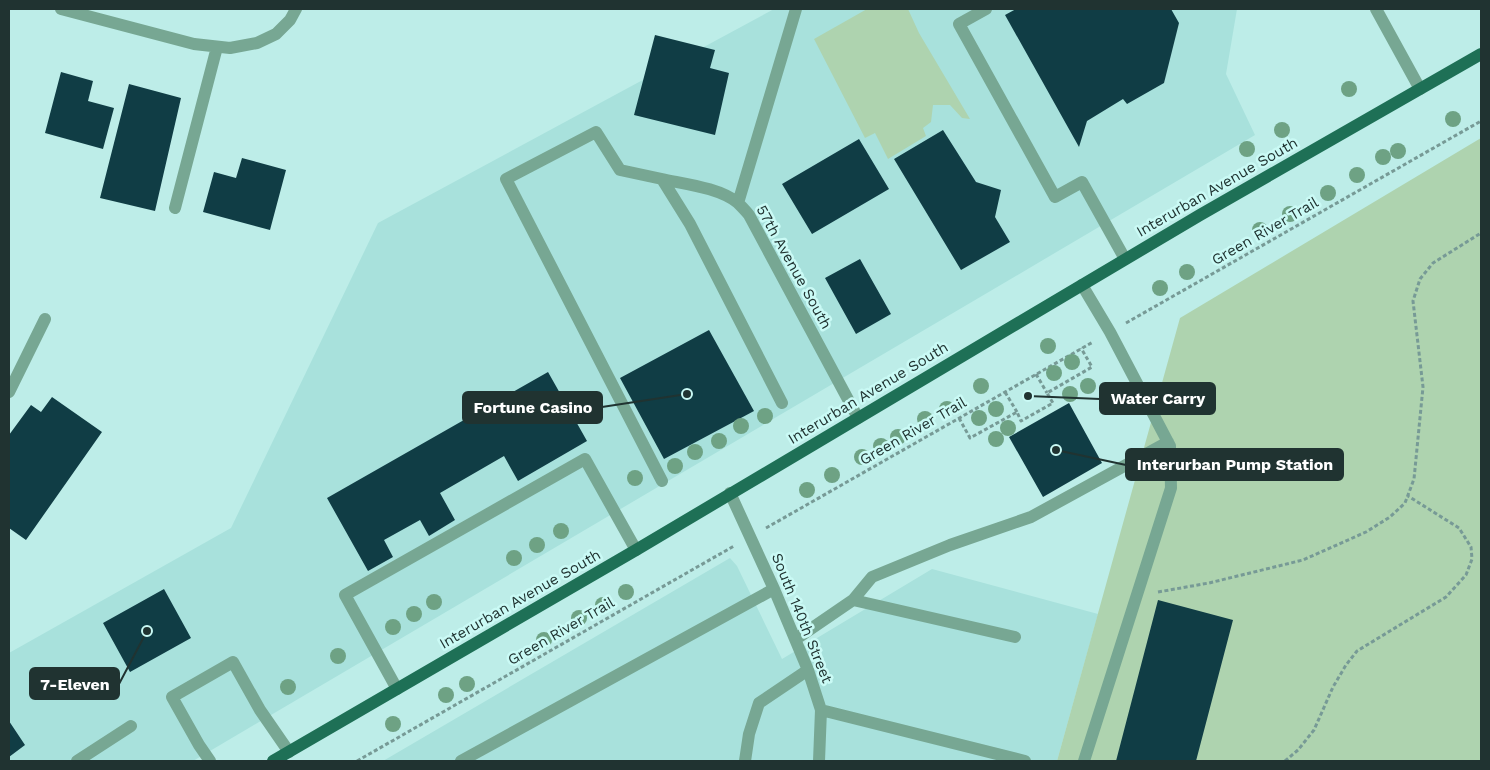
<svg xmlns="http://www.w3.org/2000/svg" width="1490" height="770" font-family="'Work Sans',sans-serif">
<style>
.built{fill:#a8e1dc}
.green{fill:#aed3af}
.building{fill:#103d45}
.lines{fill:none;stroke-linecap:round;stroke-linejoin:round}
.path{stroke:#779a96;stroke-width:3;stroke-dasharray:4 2.5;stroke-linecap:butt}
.minor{stroke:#77a793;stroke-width:12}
.major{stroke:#1e7056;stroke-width:12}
.tree{fill:#6ea284}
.labels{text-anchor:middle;stroke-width:5;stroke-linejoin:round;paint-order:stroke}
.street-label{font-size:15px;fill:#203331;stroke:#cafaf5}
.leader{fill:none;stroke:#203331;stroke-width:2}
.callout-dot{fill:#203331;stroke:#cafaf5;stroke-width:2}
.callout{fill:#203331;stroke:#203331;stroke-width:2}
.callout-label{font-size:16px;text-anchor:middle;font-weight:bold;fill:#fff}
</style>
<rect width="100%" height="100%" fill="#bdede8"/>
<path class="built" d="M 774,9 L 1237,9 L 1226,74 L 1255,135 L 193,761 L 9,761 L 9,653 L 231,528 L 378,223 Z
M 730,558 L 737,566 L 782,659 L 932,569 L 1098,614 L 1057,761 L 383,761 Z"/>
<path class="green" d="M 867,9 L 908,9 L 919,33 L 970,119 L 962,118 L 950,105 L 933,105 L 931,122 L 923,128 L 926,136 L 888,159 L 875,133 L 865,138 L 814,39 Z
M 1481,138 L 1481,761 L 1057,761 L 1180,318 Z"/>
<path class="building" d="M 1016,9 L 1171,9 L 1179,23 L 1164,83 L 1127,104 L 1123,99 L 1087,121 L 1079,147 L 1005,15 Z
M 655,35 L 715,50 L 710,68 L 729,73 L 715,135 L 634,115 Z
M 61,72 L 93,81 L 88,101 L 114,108 L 103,149 L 45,133 Z
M 129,84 L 181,98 L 155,211 L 100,198 Z
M 943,130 L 976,182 L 1001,190 L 995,217 L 1010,242 L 961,270 L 894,159 Z
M 859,139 L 889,189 L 812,234 L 782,184 Z
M 242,158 L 286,170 L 270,230 L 203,212 L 214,172 L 236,178 Z
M 860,259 L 891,314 L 856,334 L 825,278 Z
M 709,330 L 754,411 L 664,459 L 620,378 Z
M 548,372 L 587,441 L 518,481 L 504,456 L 440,493 L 455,520 L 429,536 L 420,520 L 384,540 L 393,557 L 368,571 L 327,498 Z
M 52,397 L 102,432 L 26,540 L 9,528 L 9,435 L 31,405 L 41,412 Z
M 1069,403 L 1102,463 L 1043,497 L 1009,437 Z
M 164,589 L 191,638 L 130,672 L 103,623 Z
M 1158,600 L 1233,620 L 1196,761 L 1116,761 Z
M 9,721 L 25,745 L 9,757 Z"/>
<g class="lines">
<path class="path" d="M 1126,323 L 1481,121
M 1036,374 L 1047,393
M 1005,392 L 1017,412
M 959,418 L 970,438 L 1017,412 L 1021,421 L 1053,403 L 1047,393 L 1092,367 L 1081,348
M 766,528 L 1093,342
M 1158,592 L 1209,583 L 1303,560 L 1366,532 L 1390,517 L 1405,503 L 1414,479 L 1423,387 L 1413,301 L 1420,279 L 1433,263 L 1481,233
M 357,761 L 734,546
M 1285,761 L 1298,750 L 1314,730 L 1333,687 L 1346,665 L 1357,651 L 1446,597 L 1466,575 L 1472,559 L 1471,547 L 1459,528 L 1408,496"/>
<path class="minor" d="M 61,9 L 194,44 L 230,48 L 257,43 L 276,34 L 290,20 L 296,9
M 986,9 L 959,24 L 1055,197 L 1082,182 L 1125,259
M 1376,9 L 1420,89
M 662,179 C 685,184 720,188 738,203 C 742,207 746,211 749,215 L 858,418
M 738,203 L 796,9
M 175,208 L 217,47
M 1082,285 L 1110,332 L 1170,446 L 1171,488 L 1084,761
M 9,392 L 45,319
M 662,481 L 506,179 L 596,132 L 620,170 L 662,179 L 690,224 L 782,403
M 730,493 L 774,589 L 808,670 L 821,710 L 819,761
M 853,600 L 872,577 L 950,545 L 1031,517 L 1168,442
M 796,639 L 853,600 L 1015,637
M 397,689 L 345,595 L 585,459 L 636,550
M 821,710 L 1025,761
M 77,761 L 131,726
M 210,761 L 199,745 L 172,697 L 233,662 L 260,710 L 289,752
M 461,761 L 774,589
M 745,761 L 749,734 L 759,703 L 808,670"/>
<path class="major" d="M 273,761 L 636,550 L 1200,215 L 1481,54"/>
</g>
<g class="tree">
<circle cx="1349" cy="89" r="8"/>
<circle cx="1453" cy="119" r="8"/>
<circle cx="1282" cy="130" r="8"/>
<circle cx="1247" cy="149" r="8"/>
<circle cx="1398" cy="151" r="8"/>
<circle cx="1383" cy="157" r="8"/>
<circle cx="1357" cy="175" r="8"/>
<circle cx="1328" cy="193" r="8"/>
<circle cx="1290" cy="214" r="8"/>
<circle cx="1260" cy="230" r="8"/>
<circle cx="1187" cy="272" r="8"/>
<circle cx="1160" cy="288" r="8"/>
<circle cx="1048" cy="346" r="8"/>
<circle cx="1072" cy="362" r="8"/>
<circle cx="1054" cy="373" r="8"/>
<circle cx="981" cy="386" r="8"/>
<circle cx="1088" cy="386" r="8"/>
<circle cx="1070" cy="394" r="8"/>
<circle cx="947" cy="409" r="8"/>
<circle cx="996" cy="409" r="8"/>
<circle cx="765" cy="416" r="8"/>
<circle cx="979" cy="418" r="8"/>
<circle cx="925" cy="419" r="8"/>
<circle cx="741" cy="426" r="8"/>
<circle cx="1008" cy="428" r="8"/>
<circle cx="898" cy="437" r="8"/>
<circle cx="996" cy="439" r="8"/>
<circle cx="719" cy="441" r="8"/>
<circle cx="881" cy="446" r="8"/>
<circle cx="695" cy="452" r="8"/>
<circle cx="862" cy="457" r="8"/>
<circle cx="675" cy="466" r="8"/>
<circle cx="832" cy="475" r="8"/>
<circle cx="635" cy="478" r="8"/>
<circle cx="807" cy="490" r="8"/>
<circle cx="561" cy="531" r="8"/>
<circle cx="537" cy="545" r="8"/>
<circle cx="514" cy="558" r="8"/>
<circle cx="626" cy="592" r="8"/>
<circle cx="434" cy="602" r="8"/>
<circle cx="603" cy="605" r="8"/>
<circle cx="414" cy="614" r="8"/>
<circle cx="579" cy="618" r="8"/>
<circle cx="393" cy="627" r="8"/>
<circle cx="544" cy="640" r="8"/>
<circle cx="338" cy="656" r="8"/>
<circle cx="467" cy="684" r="8"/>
<circle cx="288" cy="687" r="8"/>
<circle cx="446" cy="695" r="8"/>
<circle cx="393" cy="724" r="8"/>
</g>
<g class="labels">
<g class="street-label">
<text transform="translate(1217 187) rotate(-30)" y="5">Interurban Avenue South</text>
<text transform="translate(1265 231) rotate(-30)" y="5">Green River Trail</text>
<text transform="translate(794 267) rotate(61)" y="5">57th Avenue South</text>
<text transform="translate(868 393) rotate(-31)" y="5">Interurban Avenue South</text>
<text transform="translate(913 431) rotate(-30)" y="5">Green River Trail</text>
<text transform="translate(520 599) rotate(-30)" y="5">Interurban Avenue South</text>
<text transform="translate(802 618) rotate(68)" y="5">South 140th Street</text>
<text transform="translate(561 631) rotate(-30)" y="5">Green River Trail</text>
</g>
</g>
<path class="leader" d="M1028 396L1100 399M687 394L602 407M1056 450L1126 465M147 631L119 684"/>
<g class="callout-dot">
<circle cx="1028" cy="396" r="5"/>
<circle cx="687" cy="394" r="5"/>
<circle cx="1056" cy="450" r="5"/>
<circle cx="147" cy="631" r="5"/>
</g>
<g class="callout">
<rect x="1100" y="383" width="115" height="31" rx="5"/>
<rect x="463" y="392" width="139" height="31" rx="5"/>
<rect x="1126" y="449" width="217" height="31" rx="5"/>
<rect x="30" y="668" width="89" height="31" rx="5"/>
</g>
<g class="callout-label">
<text x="1158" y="404">Water Carry</text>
<text x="533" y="413">Fortune Casino</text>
<text x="1235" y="470">Interurban Pump Station</text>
<text x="75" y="690">7-Eleven</text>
</g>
<rect width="1490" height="770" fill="none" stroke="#203331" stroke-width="20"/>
</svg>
